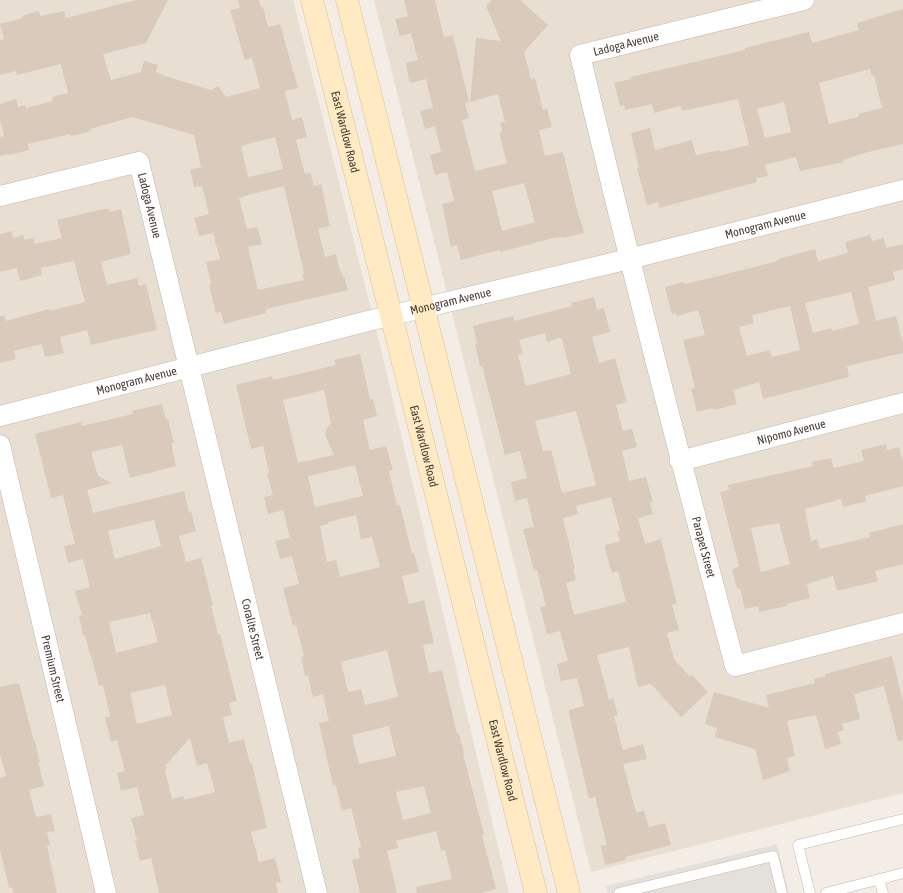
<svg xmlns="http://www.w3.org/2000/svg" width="903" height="893" font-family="'Asap Condensed',sans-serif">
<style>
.residential{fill:#e8dfd2}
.parking{fill:#e4e1dd}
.building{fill:#d9cabc;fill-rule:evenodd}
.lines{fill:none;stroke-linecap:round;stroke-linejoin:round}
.lane-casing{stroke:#c3b7aa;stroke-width:11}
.street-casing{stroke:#c3b7aa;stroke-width:21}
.secondary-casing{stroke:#dabf93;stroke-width:23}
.lane{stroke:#fff;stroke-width:10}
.street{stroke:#fff;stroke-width:20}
.secondary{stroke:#ffeac3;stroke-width:22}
.labels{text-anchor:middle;stroke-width:3;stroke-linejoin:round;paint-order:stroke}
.street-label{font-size:12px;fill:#463d34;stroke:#fff}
</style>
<rect width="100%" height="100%" fill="#f4ede5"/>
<path class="residential" d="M 0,0 L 293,0 L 379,341 L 509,893 L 0,893 Z
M 374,0 L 903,0 L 903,793 L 591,872 Z"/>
<path class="parking" d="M 777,844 L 789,893 L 608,893 L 606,886 Z"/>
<path class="building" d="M 136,0 L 168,0 L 146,43 L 103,54 L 111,80 L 141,72 L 144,61 L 158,65 L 156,72 L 168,77 L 211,90 L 218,86 L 226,97 L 260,88 L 252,58 L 245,60 L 230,10 L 240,8 L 238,0 L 259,0 L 261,7 L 263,7 L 268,27 L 280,24 L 298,88 L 285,91 L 292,120 L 302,117 L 307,137 L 296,140 L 305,174 L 310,172 L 314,186 L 321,184 L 330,226 L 318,229 L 325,257 L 336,254 L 340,271 L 341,271 L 343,276 L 344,276 L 348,290 L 266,309 L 266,313 L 224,324 L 221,312 L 216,313 L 209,285 L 211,284 L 206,262 L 220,259 L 213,233 L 199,236 L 194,218 L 209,214 L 202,186 L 194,187 L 190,170 L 201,167 L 194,135 L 132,117 L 90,129 L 91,131 L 71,136 L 71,134 L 28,144 L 29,150 L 9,155 L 9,154 L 0,156 L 0,137 L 4,136 L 0,120 L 0,104 L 16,99 L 18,107 L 25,105 L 26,108 L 53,101 L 52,97 L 68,93 L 61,64 L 17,75 L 16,71 L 0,75 L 0,40 L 4,39 L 0,24 L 22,18 L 22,16 L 39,11 L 40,16 L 64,11 L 66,18 ZM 275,137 L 283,169 L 248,177 L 241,146 ZM 284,186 L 304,273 L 302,274 L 304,280 L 258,290 L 248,247 L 262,244 L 257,227 L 247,229 L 239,198 L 245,197 L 244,196 Z
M 404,0 L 435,0 L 444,37 L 453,35 L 469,102 L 465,103 L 469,118 L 462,120 L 475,171 L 507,163 L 499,133 L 502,132 L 500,123 L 505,122 L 498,94 L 470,102 L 476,38 L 501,41 L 486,6 L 492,0 L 520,0 L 548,25 L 524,52 L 531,79 L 535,78 L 543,110 L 547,109 L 552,127 L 539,130 L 545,156 L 563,152 L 579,218 L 580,218 L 584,233 L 562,238 L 562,237 L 553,238 L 500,252 L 499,250 L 461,260 L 457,245 L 451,247 L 442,204 L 454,201 L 447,172 L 435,175 L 430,155 L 441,152 L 435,126 L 425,129 L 420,111 L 433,108 L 426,79 L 411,83 L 409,81 L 406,63 L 418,60 L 411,33 L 400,36 L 395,19 L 408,16 ZM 524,183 L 535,222 L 502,231 L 492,191 Z
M 903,9 L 903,144 L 864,153 L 843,160 L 844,162 L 800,171 L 796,157 L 765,165 L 768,176 L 756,178 L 757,182 L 659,208 L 658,202 L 647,205 L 637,168 L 639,167 L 631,133 L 650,128 L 655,150 L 692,140 L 696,155 L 720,150 L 720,152 L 749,145 L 738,99 L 682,111 L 680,106 L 654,113 L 652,104 L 625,110 L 624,105 L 620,106 L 614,83 L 631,79 L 630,77 L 745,50 L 745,48 L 809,32 L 812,43 L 859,30 L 857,23 ZM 870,69 L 872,76 L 874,75 L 882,108 L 858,114 L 858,117 L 829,124 L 819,83 ZM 784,102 L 791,132 L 765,138 L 757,109 Z
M 103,209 L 109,209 L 110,212 L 121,209 L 131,254 L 101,262 L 107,285 L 137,278 L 139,286 L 146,284 L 157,330 L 91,345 L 87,330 L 60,337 L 64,353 L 45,357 L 42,344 L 14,351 L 16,359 L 0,363 L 0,316 L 5,316 L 6,321 L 49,309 L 50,311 L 85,302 L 74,261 L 41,268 L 42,275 L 20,281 L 17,268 L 0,272 L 0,234 L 12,231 L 13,238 L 23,235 L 24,240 L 33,238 L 35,244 L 62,238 L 57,220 Z
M 870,235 L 872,241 L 884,238 L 886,248 L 903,244 L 903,269 L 893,272 L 895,280 L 868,287 L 876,321 L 896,316 L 903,344 L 903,353 L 847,366 L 849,377 L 763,399 L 759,382 L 733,390 L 737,404 L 714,410 L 713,408 L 697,412 L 691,389 L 695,388 L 683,340 L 705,335 L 698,310 L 677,316 L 676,313 L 672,314 L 665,287 L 683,282 L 684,284 L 706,279 L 774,262 L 779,260 L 778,259 L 815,249 L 818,261 L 848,253 L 845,242 ZM 851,292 L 859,324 L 832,331 L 831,328 L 813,333 L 805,303 ZM 790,306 L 800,350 L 772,357 L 770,350 L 747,356 L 739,327 L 754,323 L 752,315 Z
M 594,297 L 597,310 L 604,308 L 610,332 L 592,337 L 599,363 L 615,358 L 627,402 L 616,405 L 623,431 L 632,429 L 637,447 L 622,451 L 629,481 L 646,477 L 653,502 L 650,502 L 653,514 L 638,518 L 645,544 L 661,539 L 677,604 L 672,605 L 679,630 L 667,633 L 674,659 L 690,677 L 692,675 L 708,692 L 681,717 L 651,684 L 638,687 L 629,647 L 597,655 L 609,700 L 613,698 L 618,715 L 614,716 L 623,750 L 643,744 L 647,759 L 623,764 L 636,812 L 644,811 L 649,827 L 665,823 L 671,845 L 625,857 L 626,860 L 605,865 L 601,846 L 607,845 L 595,797 L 589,799 L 570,718 L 569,710 L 584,706 L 577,678 L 561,681 L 557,664 L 568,661 L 560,631 L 547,634 L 540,607 L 546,606 L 537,570 L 534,571 L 523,529 L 534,527 L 527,498 L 515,501 L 511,482 L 527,478 L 520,451 L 505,455 L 482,366 L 480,366 L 475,344 L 477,343 L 473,326 L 513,316 L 514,321 L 572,306 L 571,303 ZM 545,333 L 547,342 L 560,338 L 562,339 L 571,374 L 526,386 L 518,355 L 523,354 L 519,340 ZM 576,411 L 596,485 L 562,493 L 551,450 L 543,451 L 535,421 ZM 611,497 L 620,531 L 617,531 L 620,541 L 605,545 L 606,553 L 612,573 L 618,571 L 626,602 L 574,615 L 566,583 L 576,580 L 573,569 L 575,569 L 563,518 L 578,514 L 576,506 Z
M 360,354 L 370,399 L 373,399 L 377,416 L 363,420 L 370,450 L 386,446 L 393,470 L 389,471 L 397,506 L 400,505 L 412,553 L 414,553 L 419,572 L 402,576 L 409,604 L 424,600 L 434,643 L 423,645 L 429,673 L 442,670 L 457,734 L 459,734 L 464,753 L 463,754 L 484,834 L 482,835 L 496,889 L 481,893 L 417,893 L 416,887 L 452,879 L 445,850 L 441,851 L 436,831 L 396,841 L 398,848 L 387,851 L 397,893 L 360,893 L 352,860 L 360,858 L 358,848 L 361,847 L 351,808 L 342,811 L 336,785 L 333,786 L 319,723 L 329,721 L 323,694 L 313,697 L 308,675 L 305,676 L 301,657 L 304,656 L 296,625 L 293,626 L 283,588 L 299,584 L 292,556 L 280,559 L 275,541 L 290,538 L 283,510 L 268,514 L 264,497 L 273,495 L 267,474 L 269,472 L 263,446 L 251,449 L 236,385 L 272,376 L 273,380 L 303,373 L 336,365 L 334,360 ZM 324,390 L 331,424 L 327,428 L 325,435 L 334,455 L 298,463 L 283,400 ZM 355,465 L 363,496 L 315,507 L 308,476 ZM 356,515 L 361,539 L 372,537 L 380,567 L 340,577 L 336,560 L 327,562 L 320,526 L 328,524 L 328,522 ZM 387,650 L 398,697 L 365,705 L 361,689 L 348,692 L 341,662 ZM 389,726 L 396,756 L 359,764 L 352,735 ZM 424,786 L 431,813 L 403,820 L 396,792 Z
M 162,404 L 166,420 L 168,419 L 174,443 L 171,443 L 176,466 L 130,478 L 122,445 L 91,452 L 98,476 L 112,483 L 87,490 L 93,513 L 184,491 L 189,512 L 191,511 L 196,531 L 179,536 L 186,562 L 201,558 L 213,605 L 211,605 L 218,634 L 220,634 L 237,701 L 229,703 L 232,715 L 223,717 L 229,743 L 244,739 L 250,764 L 252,763 L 267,828 L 251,832 L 259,862 L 275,858 L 281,882 L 276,883 L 278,893 L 159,893 L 151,858 L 140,861 L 135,841 L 137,840 L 131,818 L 144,815 L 137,787 L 121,791 L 117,773 L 125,771 L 117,740 L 111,742 L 105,718 L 110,716 L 103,685 L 99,686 L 91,655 L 90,655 L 85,635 L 83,635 L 79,616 L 82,615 L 75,591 L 90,587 L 83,559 L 68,563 L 64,546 L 75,544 L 63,495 L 51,498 L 35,434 L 81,422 L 82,426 L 133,414 L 132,411 ZM 154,520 L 161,546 L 115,559 L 108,531 ZM 150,613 L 158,642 L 116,653 L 109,622 ZM 165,685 L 172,715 L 137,724 L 130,693 ZM 190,738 L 197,766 L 207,763 L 215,792 L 184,800 L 183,796 L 172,799 L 165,771 L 167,768 L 166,765 Z
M 886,444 L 887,450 L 899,447 L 903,461 L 903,486 L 865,496 L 867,501 L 843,507 L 841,499 L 805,509 L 811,541 L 817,539 L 820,549 L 870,537 L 869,533 L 903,524 L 903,564 L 875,571 L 878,581 L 837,591 L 833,576 L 807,584 L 810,598 L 787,604 L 787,606 L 759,612 L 758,606 L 745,609 L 740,588 L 737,589 L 732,570 L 739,566 L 720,492 L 729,490 L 728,485 L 813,466 L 812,462 L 831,458 L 834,468 L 864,461 L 861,450 ZM 779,523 L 790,564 L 761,572 L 751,528 Z
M 892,656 L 903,702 L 903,740 L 898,741 L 884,686 L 854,694 L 860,719 L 842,724 L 844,730 L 838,732 L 841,744 L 825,749 L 816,715 L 787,721 L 795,756 L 787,758 L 790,771 L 763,780 L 755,749 L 715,737 L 717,728 L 705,724 L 714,692 L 769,708 L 766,695 L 815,683 L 814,679 L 826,676 L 825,674 Z
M 19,683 L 34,742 L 35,742 L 40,762 L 38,762 L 44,786 L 29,790 L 36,817 L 51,814 L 55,831 L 47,832 L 50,845 L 47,846 L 57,893 L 14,893 L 12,888 L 9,888 L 0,849 L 0,778 L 6,776 L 0,754 L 0,687 Z"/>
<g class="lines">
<defs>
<path id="lane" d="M 879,879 L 883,893
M 619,893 L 773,856 L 782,893
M 810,893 L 798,845 L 903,819
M 826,893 L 903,873"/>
<g id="street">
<path id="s1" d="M 804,0 L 580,55 C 629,260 681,463 735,666 L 903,623"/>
<path id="s2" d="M 0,196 L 139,162 L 317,893"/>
<path id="s3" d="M 0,416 L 368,321 L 629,259 L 903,190"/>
<path id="s4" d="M 0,445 L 106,893"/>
<path id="s5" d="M 680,461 L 903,403"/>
</g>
<g id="secondary">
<path id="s6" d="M 312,0 L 536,893"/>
<path d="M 347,0 L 569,893"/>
</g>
</defs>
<use href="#lane" class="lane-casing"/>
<use href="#street" class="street-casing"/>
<use href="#secondary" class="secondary-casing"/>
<use href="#lane" class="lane"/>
<use href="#street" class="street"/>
<use href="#secondary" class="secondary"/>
</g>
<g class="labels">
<g class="street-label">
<text transform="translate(626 44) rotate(-14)" y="4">Ladoga Avenue</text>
<text dy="4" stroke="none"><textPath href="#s6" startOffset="136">East Wardlow Road</textPath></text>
<text dy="4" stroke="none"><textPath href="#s2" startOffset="188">Ladoga Avenue</textPath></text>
<text dy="4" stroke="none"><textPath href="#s3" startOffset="789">Monogram Avenue</textPath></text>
<text dy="4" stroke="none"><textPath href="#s3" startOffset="465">Monogram Avenue</textPath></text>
<text dy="4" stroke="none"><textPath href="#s3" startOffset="141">Monogram Avenue</textPath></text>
<text dy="4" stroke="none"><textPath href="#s5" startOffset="115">Nipomo Avenue</textPath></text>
<text dy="4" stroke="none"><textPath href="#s6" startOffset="460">East Wardlow Road</textPath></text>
<text dy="4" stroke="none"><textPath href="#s1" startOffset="738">Parapet Street</textPath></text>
<text dy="4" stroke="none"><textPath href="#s2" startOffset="624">Coralite Street</textPath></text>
<text dy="4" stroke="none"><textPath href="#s4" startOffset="230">Premium Street</textPath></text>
<text dy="4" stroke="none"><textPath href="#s6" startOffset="784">East Wardlow Road</textPath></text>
</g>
</g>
</svg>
